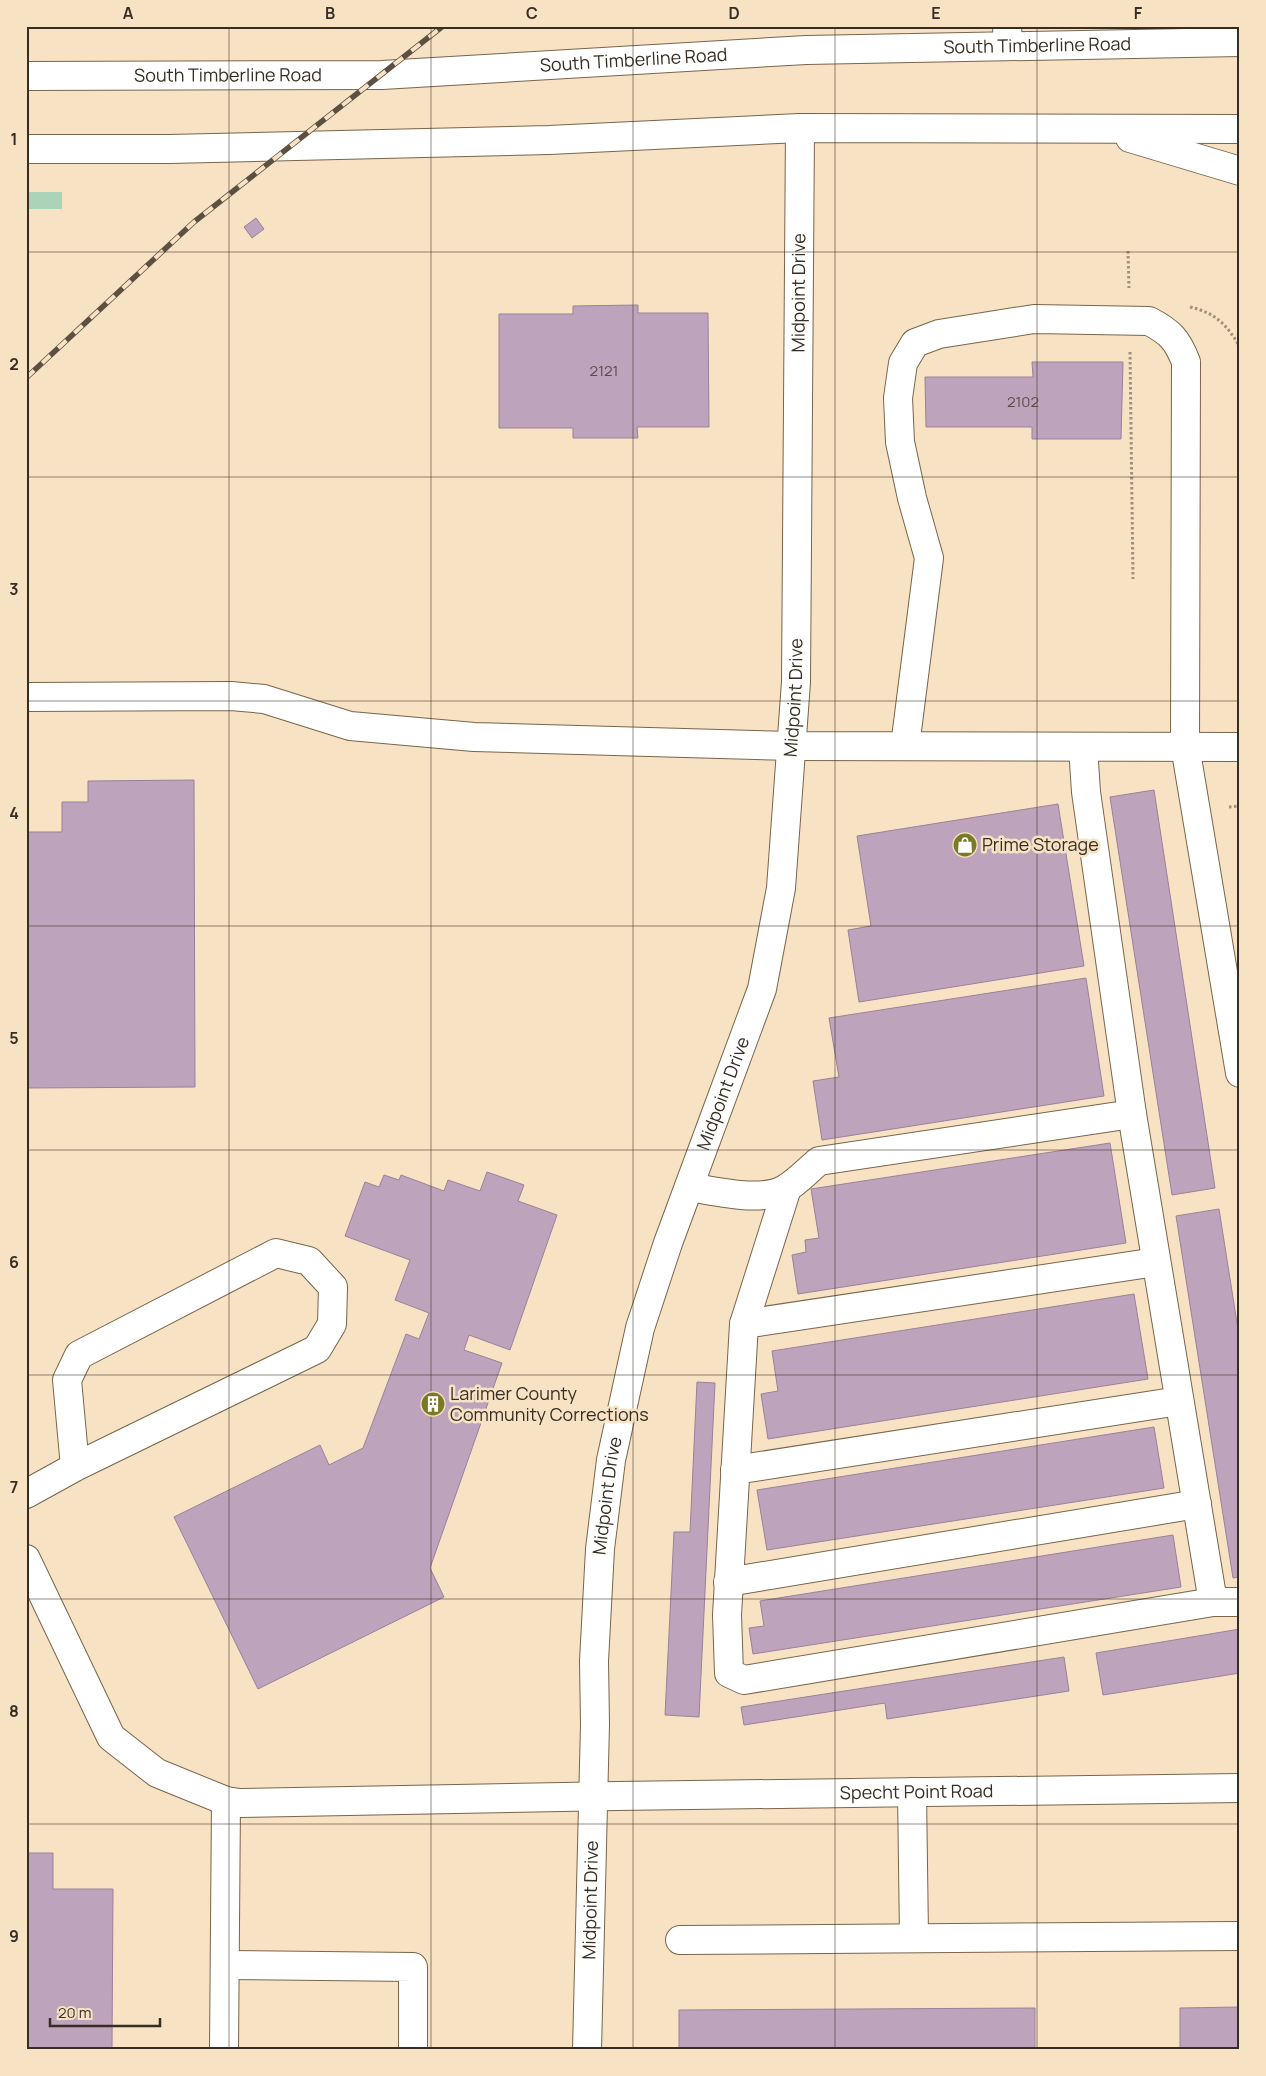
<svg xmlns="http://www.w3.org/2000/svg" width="1266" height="2076" font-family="Manrope,sans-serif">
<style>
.green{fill:#aad3b8}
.building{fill:#bea3bc;stroke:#9b8199}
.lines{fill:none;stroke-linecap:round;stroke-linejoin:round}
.minor-casing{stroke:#78654b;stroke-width:30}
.major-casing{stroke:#78654b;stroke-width:30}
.path{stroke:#a0907b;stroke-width:3;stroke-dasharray:2.5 2.5;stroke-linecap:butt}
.minor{stroke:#fff;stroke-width:28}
.major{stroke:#fff;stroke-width:28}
.rail-casing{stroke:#5c5042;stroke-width:5.5}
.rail{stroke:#f8e2c4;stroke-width:4;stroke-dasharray:11;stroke-linecap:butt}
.grid{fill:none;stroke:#372e23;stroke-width:1;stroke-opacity:0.55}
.labels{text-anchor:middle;stroke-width:5;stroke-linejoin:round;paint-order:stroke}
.number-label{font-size:15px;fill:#594b49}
.street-label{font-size:18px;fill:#372e23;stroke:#f8e2c4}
.poi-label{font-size:18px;fill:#372e23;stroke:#f8e2c4;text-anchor:start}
.neatline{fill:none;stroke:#372e23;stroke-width:2}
.grid-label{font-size:16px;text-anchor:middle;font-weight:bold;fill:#372e23}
</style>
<rect width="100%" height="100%" fill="#f8e2c4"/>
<path class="green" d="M 26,192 L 62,192 L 62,209 L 26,209 Z"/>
<path class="building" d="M 256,218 L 264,229 L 252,238 L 244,227 Z
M 638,305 L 638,313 L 708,313 L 709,427 L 637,427 L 638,438 L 573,438 L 573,428 L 499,428 L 499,314 L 573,314 L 573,306 Z
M 1032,362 L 1123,362 L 1121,439 L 1032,439 L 1032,427 L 926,427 L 925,377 L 1033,377 Z
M 194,780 L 195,1087 L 26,1088 L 26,832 L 62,832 L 62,802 L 88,802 L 88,781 Z
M 1154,790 L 1215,1188 L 1172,1195 L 1110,797 Z
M 1058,804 L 1084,966 L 859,1002 L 848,930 L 871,926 L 857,836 Z
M 1086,978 L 1104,1096 L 822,1140 L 813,1081 L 839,1077 L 829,1018 Z
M 1110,1143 L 1126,1243 L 798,1294 L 792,1255 L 806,1252 L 805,1240 L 819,1238 L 811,1189 Z
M 487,1172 L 524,1185 L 518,1201 L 557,1215 L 510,1350 L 469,1335 L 464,1350 L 502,1363 L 430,1568 L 444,1597 L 258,1689 L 174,1517 L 320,1445 L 329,1465 L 363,1448 L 406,1334 L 419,1339 L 429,1313 L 395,1300 L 410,1260 L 345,1236 L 365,1182 L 379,1187 L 384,1175 L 399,1180 L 401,1175 L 444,1191 L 448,1180 L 480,1191 Z
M 1219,1209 L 1240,1342 L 1240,1577 L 1233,1578 L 1176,1216 Z
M 1134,1294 L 1148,1379 L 768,1439 L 761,1394 L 778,1391 L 772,1351 Z
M 697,1382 L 715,1383 L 699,1717 L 665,1715 L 674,1532 L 690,1532 Z
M 1154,1427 L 1164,1488 L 767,1550 L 757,1490 Z
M 1173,1535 L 1181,1587 L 753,1654 L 749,1628 L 764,1626 L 760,1601 Z
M 1240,1629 L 1240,1673 L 1103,1695 L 1096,1653 Z
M 1064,1657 L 1069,1691 L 887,1719 L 885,1703 L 744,1725 L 741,1707 Z
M 26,1853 L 53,1853 L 53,1889 L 113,1889 L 112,2050 L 26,2050 Z
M 1240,2007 L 1240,2050 L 1180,2050 L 1180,2008 Z
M 1035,2008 L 1035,2050 L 679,2050 L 679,2010 Z"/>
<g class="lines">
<defs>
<g id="minor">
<path d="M 1007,26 L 1008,46"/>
<path d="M 26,697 L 231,696 L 264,699 L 350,726 L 474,737 L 792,746 L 1240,747"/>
<path d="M 905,746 L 929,558 L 912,498 L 900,442 L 898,398 L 903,363 L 915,343 L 939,334 L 1034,319 L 1149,321 C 1170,332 1177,339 1186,362 L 1185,746 L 1240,1073"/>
<path d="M 1132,1114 L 1213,1602 L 1240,1602"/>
<path d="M 689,1187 C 716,1191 761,1203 785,1189 C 797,1182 808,1170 819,1161 L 1132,1114 L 1086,792 L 1083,747"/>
<path d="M 787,1188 L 744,1324 L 727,1615 L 729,1673 L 744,1680 L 1213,1602"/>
<path d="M 744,1324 L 1156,1262"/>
<path d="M 735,1470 L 1179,1401"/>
<path d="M 26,1494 L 75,1467 L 317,1349 L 332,1324 L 333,1287 L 309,1261 L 276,1253 L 79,1355 L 67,1380 L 75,1467"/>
<path id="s1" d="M 26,1559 L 111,1737 L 157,1773 L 226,1801 L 240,1803 L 617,1796 L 1240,1788"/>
<path d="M 728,1582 L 1197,1504"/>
<path d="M 912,1792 L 914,1937"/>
<path d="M 680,1940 L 1240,1936"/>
<path d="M 225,1965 L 413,1967 L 413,2050"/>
<path d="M 224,2050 L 226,1801"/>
<path id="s2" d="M 587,2050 L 595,1724 L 594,1661 L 600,1549 L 611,1460 L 640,1328 L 668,1243 L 762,989 L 781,888 L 796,682 L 800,128"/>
</g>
<g id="major">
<path id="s3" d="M 26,76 L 382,75 L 806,50 L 1240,42"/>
<path d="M 1130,138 L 1240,171"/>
<path d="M 26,149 L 169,149 L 549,140 L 800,128 L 1240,129"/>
</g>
</defs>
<use href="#minor" class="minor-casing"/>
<use href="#major" class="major-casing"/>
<path class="path" d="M 1128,251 L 1129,288
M 1190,307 C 1216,313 1227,325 1240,347
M 1130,352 L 1133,579
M 1239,715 L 1240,480
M 1229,807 L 1240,806"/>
<use href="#minor" class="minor"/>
<use href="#major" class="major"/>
<defs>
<path id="rail" d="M 26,378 L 194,222 L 443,26"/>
</defs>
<use href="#rail" class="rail-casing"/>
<use href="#rail" class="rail"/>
</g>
<path class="grid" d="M 229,26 L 229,2050M 431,26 L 431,2050M 633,26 L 633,2050M 835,26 L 835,2050M 1037,26 L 1037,2050M 26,252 L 1240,252M 26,477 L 1240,477M 26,701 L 1240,701M 26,926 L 1240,926M 26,1150 L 1240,1150M 26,1375 L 1240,1375M 26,1599 L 1240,1599M 26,1824 L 1240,1824"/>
<defs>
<symbol id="shop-disc" viewBox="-11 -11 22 22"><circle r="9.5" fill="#797b24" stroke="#f8e2c4"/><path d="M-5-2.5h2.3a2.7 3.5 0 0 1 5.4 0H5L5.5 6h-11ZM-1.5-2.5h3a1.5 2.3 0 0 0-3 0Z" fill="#fff"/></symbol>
<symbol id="building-disc" viewBox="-11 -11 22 22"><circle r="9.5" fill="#797b24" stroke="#f8e2c4"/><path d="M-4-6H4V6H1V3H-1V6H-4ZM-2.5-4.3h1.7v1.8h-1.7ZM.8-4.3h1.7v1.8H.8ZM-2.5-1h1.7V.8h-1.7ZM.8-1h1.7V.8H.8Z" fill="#fff"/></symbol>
</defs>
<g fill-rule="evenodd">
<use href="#shop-disc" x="951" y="831" width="28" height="28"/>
<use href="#building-disc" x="419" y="1390" width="28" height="28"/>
</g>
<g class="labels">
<g class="number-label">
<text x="604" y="376">2121</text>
<text x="1023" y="407">2102</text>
</g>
<g class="street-label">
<text dy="6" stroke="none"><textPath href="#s3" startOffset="1012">South Timberline Road</textPath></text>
<text dy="6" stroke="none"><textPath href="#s3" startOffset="608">South Timberline Road</textPath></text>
<text dy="6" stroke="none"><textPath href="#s3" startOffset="202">South Timberline Road</textPath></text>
<text dy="6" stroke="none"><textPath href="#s2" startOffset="1785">Midpoint Drive</textPath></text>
<text dy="6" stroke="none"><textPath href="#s2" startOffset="1380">Midpoint Drive</textPath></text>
<text dy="6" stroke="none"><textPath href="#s2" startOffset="975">Midpoint Drive</textPath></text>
<text dy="6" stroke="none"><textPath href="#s2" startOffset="555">Midpoint Drive</textPath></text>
<text dy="6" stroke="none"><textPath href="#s1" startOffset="1021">Specht Point Road</textPath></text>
<text dy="6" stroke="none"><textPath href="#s2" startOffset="150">Midpoint Drive</textPath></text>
</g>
<g class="poi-label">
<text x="982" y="851">Prime Storage</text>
<text x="450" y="1400">Larimer County<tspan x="450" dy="21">Community Corrections</tspan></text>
</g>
</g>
<rect width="1266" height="2076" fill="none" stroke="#f8e2c4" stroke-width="55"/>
<path d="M50 2018v8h110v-8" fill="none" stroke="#372e23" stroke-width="2.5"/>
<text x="58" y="2018" font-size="15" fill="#372e23" stroke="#f8e2c4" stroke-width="4" paint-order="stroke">20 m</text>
<rect x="28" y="28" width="1210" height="2020" class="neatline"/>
<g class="grid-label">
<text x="128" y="19">A</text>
<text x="330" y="19">B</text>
<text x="532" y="19">C</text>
<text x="734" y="19">D</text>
<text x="936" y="19">E</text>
<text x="1138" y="19">F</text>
<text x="14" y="145">1</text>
<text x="14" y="370">2</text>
<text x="14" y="595">3</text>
<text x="14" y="819">4</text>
<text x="14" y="1044">5</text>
<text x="14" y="1268">6</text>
<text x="14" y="1493">7</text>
<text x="14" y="1717">8</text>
<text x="14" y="1942">9</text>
</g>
</svg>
